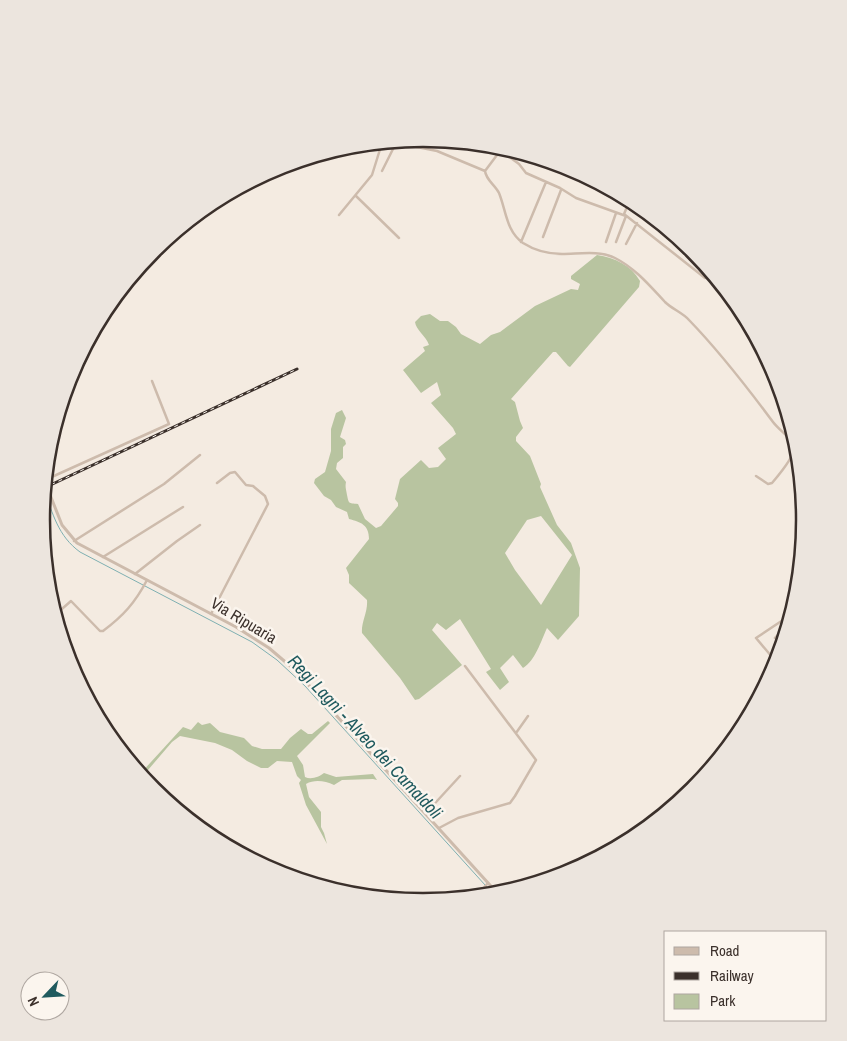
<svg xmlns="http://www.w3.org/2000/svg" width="847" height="1041" font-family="'Archivo Narrow',sans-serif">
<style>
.green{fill:#b8c4a0;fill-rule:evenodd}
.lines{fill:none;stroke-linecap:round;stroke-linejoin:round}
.stream{stroke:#7fb0b2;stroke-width:1}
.minor{stroke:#cdbbac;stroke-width:2.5}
.tertiary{stroke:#cdbbac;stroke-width:3}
.rail-casing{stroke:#3b302b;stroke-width:3}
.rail{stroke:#fbf5ee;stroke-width:1;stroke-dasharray:4;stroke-linecap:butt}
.labels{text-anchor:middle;stroke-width:5;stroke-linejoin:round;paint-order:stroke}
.street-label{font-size:16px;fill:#3b302b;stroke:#fbf5ee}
.water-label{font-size:18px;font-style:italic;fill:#1f5a5e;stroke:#fbf5ee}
.rim{fill:none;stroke:#3b302b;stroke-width:2.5}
</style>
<rect width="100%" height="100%" fill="#f4ebe1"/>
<path class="green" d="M 597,255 C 615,258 631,265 640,281 L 639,287 L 570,367 L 568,366 L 556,352 L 553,352 L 511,399 L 515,402 L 520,421 L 523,428 L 516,437 L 516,441 L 530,456 L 541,484 L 540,487 L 557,525 L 571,543 L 580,568 L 579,616 L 558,640 L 547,628 C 541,641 535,661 523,668 L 513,655 L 500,668 L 509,682 L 500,690 L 486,672 L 491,669 L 460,619 L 446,630 L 437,623 L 432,630 L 462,665 L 419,699 L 415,700 L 400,678 L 362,633 C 361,622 368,612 367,600 L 349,583 L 349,575 L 346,568 L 369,539 C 369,525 361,522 349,519 L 347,512 L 336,507 L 331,500 L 324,496 L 314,483 L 315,479 L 325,472 L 331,451 L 331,429 L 336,413 L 342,410 L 346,418 L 340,437 L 345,440 L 346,444 L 343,447 L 343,458 L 337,463 L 336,469 L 346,482 C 345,487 346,489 347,495 C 349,504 348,503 358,504 L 365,519 L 376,528 L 381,526 L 398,506 L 398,503 L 395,499 L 400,479 L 421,460 L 429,468 L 438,467 L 446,459 L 438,448 L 456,434 L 453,428 L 431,403 L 441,395 L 437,382 L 421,393 L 403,370 L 425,351 L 423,347 L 429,345 C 426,336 416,330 415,322 L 421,316 L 430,314 L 440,321 L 448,321 L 456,327 L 461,334 L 480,344 L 491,335 L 500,332 L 535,306 L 571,289 L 578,290 L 580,284 L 571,279 L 571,276 ZM 541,516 L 572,555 L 541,605 L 515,570 L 505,553 L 527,520 Z
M 328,721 L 330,723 L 297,756 L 303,765 L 305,777 C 311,780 319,777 324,773 L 336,777 L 373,774 L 377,780 L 373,779 L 342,780 L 334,785 C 325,781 315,779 306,784 L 309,797 L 321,812 L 321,827 L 324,833 L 327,844 L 306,805 L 299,783 L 301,780 L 297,776 L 292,762 L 277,761 L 268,768 L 261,768 L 247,761 L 232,750 L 215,743 L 180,736 L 172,742 L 142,777 L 140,774 L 183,727 L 191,730 L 198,722 L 202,725 L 210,723 L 220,732 L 244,738 L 252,746 L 262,749 L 281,749 L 290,738 L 301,729 L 308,734 L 312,734 Z"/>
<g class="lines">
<path class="stream" d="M 44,490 C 53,514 58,536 80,552 L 252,642 L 277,660 L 305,686 L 495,896"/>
<path class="minor" d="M 503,147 L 485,171 C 486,180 495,185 499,193 C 506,210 506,231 523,243 C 534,250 549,254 562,254 C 579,254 599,250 615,258 C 635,268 650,286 665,302 C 672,309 683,313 689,320 C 720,352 747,387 773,422 C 779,430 790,437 794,445 C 797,454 778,476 772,483 L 768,484 L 756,476
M 500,150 L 519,164 L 526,173 L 560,188 L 576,198 L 626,216 L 616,242
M 382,171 L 395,145
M 356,196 L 399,238
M 630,200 L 624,214 L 705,278
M 339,215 L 372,175 L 382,143 L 412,146 L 437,151 L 485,171
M 543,237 L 561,190
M 521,242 L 546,182
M 606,242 L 616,213
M 626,244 L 637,223
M 45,480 L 169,424 L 152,381
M 74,541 L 164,484 L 200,455
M 103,557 L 183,507
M 135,574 L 177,541 L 200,525
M 211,614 L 268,504 L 265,496 L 253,486 L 246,485 L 235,472 L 230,473 L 217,483
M 55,615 L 71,601 L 100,631 L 103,631 C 123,616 135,603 147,580
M 775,638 L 781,632 L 786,637
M 778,664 L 756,638 L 786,618
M 516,733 L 528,716
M 426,813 L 460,776
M 439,828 L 458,818 L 510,803 L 515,796 L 536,760 L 465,666
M 475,898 L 488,883"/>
<path class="tertiary" d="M 45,482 L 62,525 L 77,543 L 236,627 L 269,648 L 296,671 L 499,895"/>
<defs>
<path id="rail" d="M 44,488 L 297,369"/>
</defs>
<use href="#rail" class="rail-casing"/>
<use href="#rail" class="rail"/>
</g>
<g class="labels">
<g class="street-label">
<text transform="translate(244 620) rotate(31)" y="6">Via Ripuaria</text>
</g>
<g class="water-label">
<text transform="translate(365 737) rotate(47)" y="6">Regi Lagni - Alveo dei Camaldoli</text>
</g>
</g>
<path d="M0 0H847V1041H0ZM50 520a373 373 0 1 1 746 0a373 373 0 1 1-746 0Z" fill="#ece5de" fill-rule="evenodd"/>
<path class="rim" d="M50 520a373 373 0 1 1 746 0a373 373 0 1 1-746 0Z"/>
<rect x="664" y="931" width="162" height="90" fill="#fbf5ee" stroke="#aea6a0"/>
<rect x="674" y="947" width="25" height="8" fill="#cdbbac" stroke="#aea6a0"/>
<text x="710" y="956" font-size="15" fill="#3b302b">Road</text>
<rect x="674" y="972" width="25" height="8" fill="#3b302b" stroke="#aea6a0"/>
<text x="710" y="981" font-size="15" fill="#3b302b">Railway</text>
<rect x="674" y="994" width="25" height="15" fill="#b8c4a0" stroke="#aea6a0"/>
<text x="710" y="1006" font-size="15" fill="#3b302b">Park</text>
<g transform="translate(45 996) rotate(245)"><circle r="24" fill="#fbf5ee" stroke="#aea6a0"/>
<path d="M0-4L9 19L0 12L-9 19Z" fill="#1f5a5e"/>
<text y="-8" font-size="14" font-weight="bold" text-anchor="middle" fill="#3b302b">N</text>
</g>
</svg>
